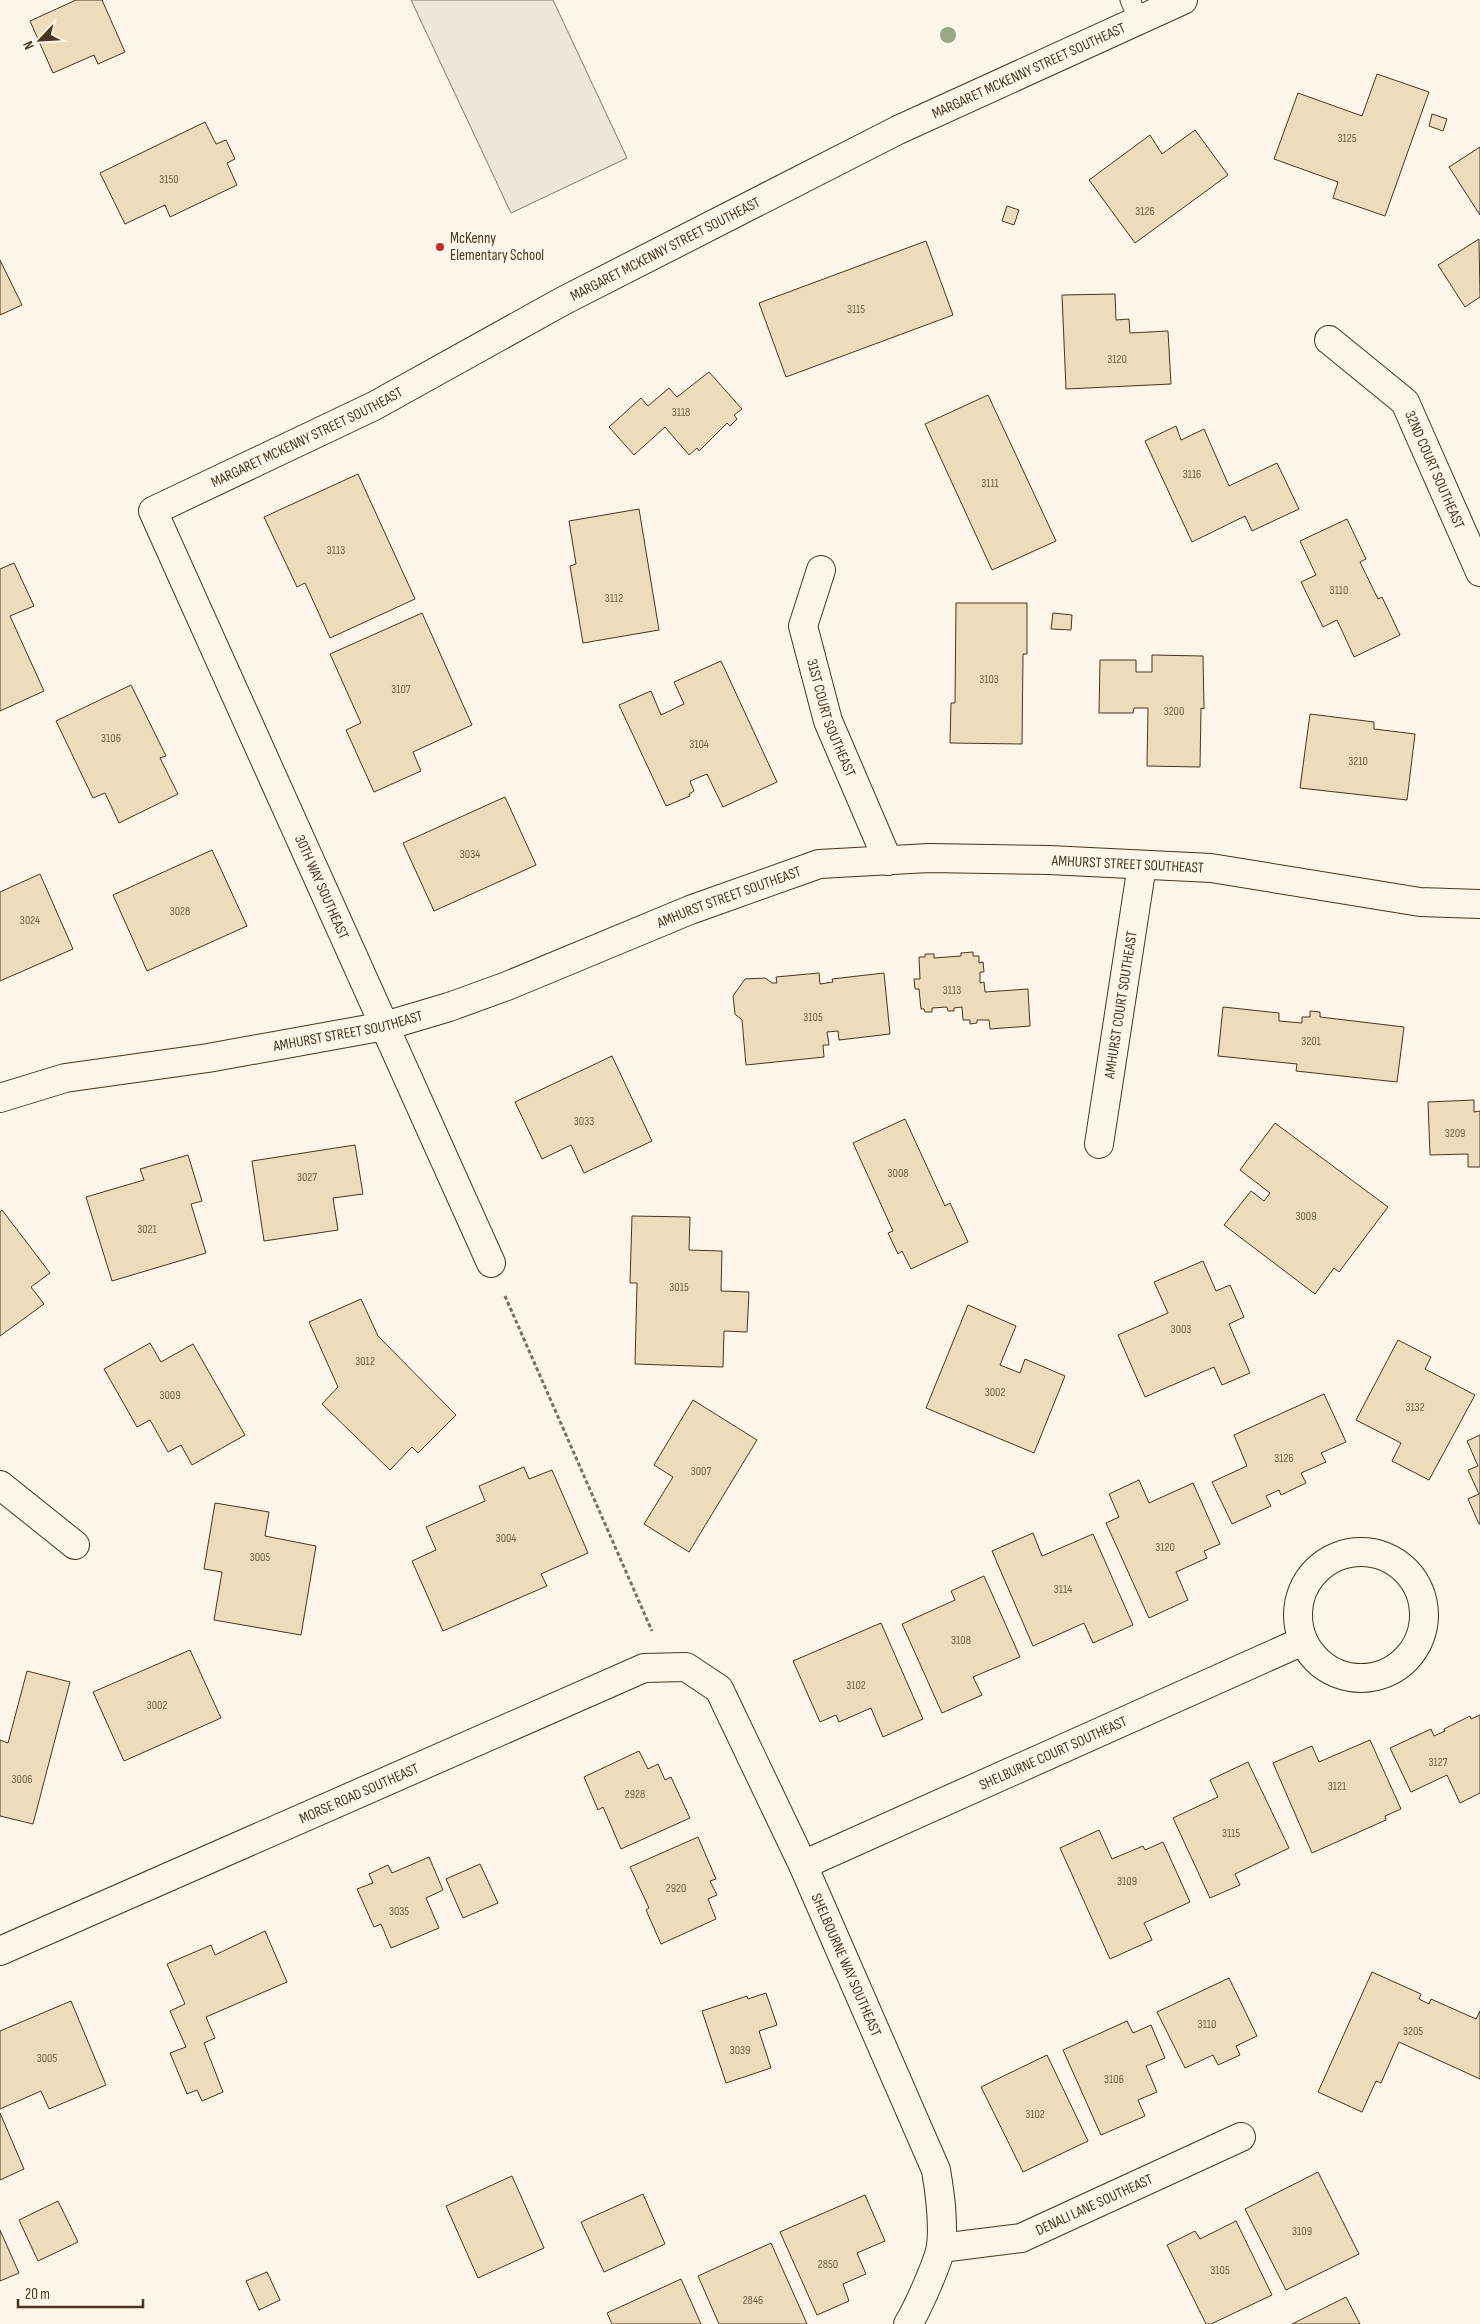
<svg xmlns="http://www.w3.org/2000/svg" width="1480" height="2324" font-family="'Sofia Sans Condensed',sans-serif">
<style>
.green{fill:#ede6d9;stroke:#887966}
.building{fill:#ecdcbc;stroke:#4a3520}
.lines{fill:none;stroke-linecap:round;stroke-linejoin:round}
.lane-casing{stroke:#4a3520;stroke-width:21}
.street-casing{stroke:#4a3520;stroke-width:30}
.path{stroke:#7f6f5c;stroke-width:3;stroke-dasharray:4 2.5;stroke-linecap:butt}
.lane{stroke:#fbf6e9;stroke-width:19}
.street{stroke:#fbf6e9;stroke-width:28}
.tree{fill:#96a887}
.poi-dot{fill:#c62828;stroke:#fbf6e9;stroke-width:2}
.labels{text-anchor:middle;stroke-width:4;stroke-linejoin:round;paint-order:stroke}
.number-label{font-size:12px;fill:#725f47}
.street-label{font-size:15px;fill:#4a3520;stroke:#fbf6e9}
.poi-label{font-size:15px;fill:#4a3520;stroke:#fbf6e9;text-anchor:start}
</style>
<rect width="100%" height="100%" fill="#fbf6e9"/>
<path class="green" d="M 411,0 L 553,0 L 627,158 L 511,213 Z"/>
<path class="building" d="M 76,0 L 102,0 L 125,52 L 98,64 L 94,55 L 53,73 L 30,21 Z
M 1377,74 L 1429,92 L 1385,216 L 1333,198 L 1338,182 L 1274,159 L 1298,93 L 1362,116 Z
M 1432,114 L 1447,119 L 1443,131 L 1429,126 Z
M 205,122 L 216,144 L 226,140 L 235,159 L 227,163 L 237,185 L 170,217 L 165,205 L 125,224 L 100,173 Z
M 1195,130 L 1228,175 L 1135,243 L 1089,180 L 1150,135 L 1162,154 Z
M 1480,147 L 1480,215 L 1449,167 Z
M 1007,206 L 1019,210 L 1014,225 L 1002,221 Z
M 1479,239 L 1480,297 L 1465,307 L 1438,265 Z
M 926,241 L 953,315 L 786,377 L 759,303 Z
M 0,260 L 22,305 L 0,315 Z
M 1115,294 L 1116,320 L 1129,319 L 1130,333 L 1168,331 L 1171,384 L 1066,389 L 1062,295 Z
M 709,372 L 742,409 L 734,415 L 737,419 L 730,426 L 727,423 L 699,451 L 697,448 L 689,455 L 665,427 L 634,455 L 609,427 L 641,398 L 648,406 L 669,388 L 677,397 Z
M 988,395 L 1056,541 L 992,570 L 925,424 Z
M 1176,426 L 1181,440 L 1204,429 L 1229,486 L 1277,463 L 1299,509 L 1252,531 L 1245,516 L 1192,542 L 1145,441 Z
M 358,474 L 415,599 L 330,638 L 305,583 L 297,587 L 264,517 Z
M 639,509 L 659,630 L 583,643 L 570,566 L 576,564 L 569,521 Z
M 1347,519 L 1366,559 L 1360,562 L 1378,599 L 1382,597 L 1400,635 L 1354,657 L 1337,620 L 1323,627 L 1301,582 L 1316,575 L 1300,541 Z
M 14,563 L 34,606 L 10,616 L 44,691 L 0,711 L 0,569 Z
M 956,603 L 1027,603 L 1027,654 L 1023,654 L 1022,744 L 950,743 L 951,703 L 955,703 Z
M 422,613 L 472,725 L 413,752 L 421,771 L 374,792 L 346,730 L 361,723 L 330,654 Z
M 1053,613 L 1072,615 L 1071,630 L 1051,629 Z
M 1152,655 L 1203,656 L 1204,709 L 1201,708 L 1200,767 L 1147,766 L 1148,708 L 1134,708 L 1133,713 L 1099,713 L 1100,660 L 1136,660 L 1136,672 L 1152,672 Z
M 721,661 L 777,782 L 723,807 L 707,774 L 690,781 L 694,791 L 689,794 L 690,796 L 666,806 L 619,705 L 651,691 L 661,715 L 684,704 L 674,682 Z
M 131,685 L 166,756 L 160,758 L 178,794 L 119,823 L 105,793 L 93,798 L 56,721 Z
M 1310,714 L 1374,722 L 1374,729 L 1415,734 L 1407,800 L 1300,788 Z
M 505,797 L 536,865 L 434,911 L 403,843 Z
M 212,850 L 247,926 L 147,971 L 113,895 Z
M 40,874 L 73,949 L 0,981 L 0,892 Z
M 973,952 L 973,956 L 979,956 L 979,963 L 983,962 L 984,972 L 980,972 L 980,983 L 984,982 L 985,992 L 1028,989 L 1030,1026 L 990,1029 L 989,1020 L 977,1020 L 977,1023 L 970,1024 L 970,1020 L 963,1020 L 962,1007 L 954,1008 L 954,1011 L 948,1011 L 947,1007 L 932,1008 L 932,1012 L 925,1012 L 924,1009 L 921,1009 L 919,989 L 915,989 L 914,979 L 920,979 L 919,957 L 925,957 L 925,954 L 934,954 L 934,958 L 961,956 L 961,953 Z
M 819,973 L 820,984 L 833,982 L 832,979 L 884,973 L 890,1034 L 839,1040 L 838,1031 L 827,1032 L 829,1045 L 823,1045 L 824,1057 L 746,1065 L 742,1020 L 735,1014 L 733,996 L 745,979 L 765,978 L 772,983 L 777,983 L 776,977 Z
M 1223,1007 L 1279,1013 L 1279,1021 L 1302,1023 L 1302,1017 L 1310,1017 L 1310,1011 L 1320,1012 L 1320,1017 L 1404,1027 L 1397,1082 L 1296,1071 L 1297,1064 L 1218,1056 Z
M 612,1056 L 652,1141 L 584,1173 L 571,1145 L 542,1159 L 515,1102 Z
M 1474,1100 L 1474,1112 L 1480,1111 L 1480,1167 L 1468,1167 L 1468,1154 L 1430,1155 L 1428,1102 Z
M 905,1119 L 945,1206 L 950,1203 L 968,1242 L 911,1269 L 902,1251 L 898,1254 L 888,1233 L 893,1231 L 853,1143 Z
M 1275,1123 L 1388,1207 L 1339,1272 L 1334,1268 L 1315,1294 L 1224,1225 L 1251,1191 L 1264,1201 L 1270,1193 L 1240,1170 Z
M 355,1145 L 363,1194 L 333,1198 L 338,1230 L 264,1241 L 252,1161 Z
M 188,1155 L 202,1201 L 191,1204 L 206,1253 L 112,1281 L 86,1197 L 144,1180 L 140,1169 Z
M 2,1210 L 50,1273 L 31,1287 L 44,1304 L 0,1336 L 0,1212 Z
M 632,1216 L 690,1217 L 689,1250 L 722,1251 L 721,1291 L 749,1292 L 747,1332 L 724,1331 L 723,1367 L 635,1364 L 637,1283 L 630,1283 Z
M 1203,1261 L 1216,1291 L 1230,1285 L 1244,1317 L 1229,1324 L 1250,1373 L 1222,1385 L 1214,1367 L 1145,1397 L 1118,1335 L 1168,1313 L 1154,1282 Z
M 361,1299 L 378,1336 L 456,1415 L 418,1453 L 412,1447 L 390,1470 L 322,1404 L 338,1387 L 309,1322 Z
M 968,1305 L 1016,1326 L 1000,1365 L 1020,1373 L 1025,1359 L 1065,1376 L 1034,1453 L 926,1408 Z
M 1398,1340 L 1431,1357 L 1425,1369 L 1475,1395 L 1429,1480 L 1392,1461 L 1401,1443 L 1356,1420 Z
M 150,1343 L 161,1362 L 193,1344 L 245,1435 L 192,1465 L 181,1445 L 168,1452 L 150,1420 L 137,1427 L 104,1369 Z
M 1324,1394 L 1346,1442 L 1321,1453 L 1326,1462 L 1301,1473 L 1306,1483 L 1281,1495 L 1279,1490 L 1266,1496 L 1271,1506 L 1232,1524 L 1212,1482 L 1247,1466 L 1234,1435 Z
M 693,1400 L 757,1440 L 689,1552 L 644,1524 L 673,1477 L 654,1465 Z
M 1480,1435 L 1480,1524 L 1479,1524 L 1468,1499 L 1479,1494 L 1468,1470 L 1478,1466 L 1467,1441 Z
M 524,1467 L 529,1479 L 552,1470 L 588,1553 L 541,1574 L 547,1586 L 443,1631 L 412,1561 L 436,1550 L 426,1527 L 485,1501 L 479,1486 Z
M 1139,1480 L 1149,1503 L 1193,1483 L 1220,1544 L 1204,1551 L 1207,1558 L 1176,1572 L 1188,1600 L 1149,1618 L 1106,1523 L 1119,1517 L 1109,1494 Z
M 215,1503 L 269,1512 L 265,1536 L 316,1546 L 301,1635 L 214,1620 L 222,1572 L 204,1569 Z
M 1033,1533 L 1042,1556 L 1093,1534 L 1133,1625 L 1093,1643 L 1084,1623 L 1033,1646 L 992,1551 Z
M 984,1576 L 1020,1657 L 973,1677 L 982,1695 L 942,1713 L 902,1624 L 955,1600 L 951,1591 Z
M 881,1623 L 923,1719 L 883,1737 L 871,1708 L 839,1722 L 836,1715 L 820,1722 L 793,1661 Z
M 190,1650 L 221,1718 L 124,1761 L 93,1692 Z
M 27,1671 L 70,1682 L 33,1824 L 0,1816 L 0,1740 L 8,1743 Z
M 1480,1715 L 1480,1793 L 1460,1803 L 1447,1775 L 1411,1792 L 1390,1748 L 1431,1729 L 1434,1736 L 1445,1731 L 1444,1729 L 1470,1716 L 1471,1719 Z
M 1370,1740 L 1401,1809 L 1385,1816 L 1386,1820 L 1312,1853 L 1273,1763 L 1312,1746 L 1319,1762 Z
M 639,1751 L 648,1769 L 658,1764 L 665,1780 L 671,1777 L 690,1818 L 621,1849 L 603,1807 L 598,1810 L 584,1777 Z
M 1248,1762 L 1289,1848 L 1235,1874 L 1240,1885 L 1210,1898 L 1173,1818 L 1218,1797 L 1210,1780 Z
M 1099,1830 L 1112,1859 L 1143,1846 L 1145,1850 L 1163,1842 L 1190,1902 L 1144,1923 L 1152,1940 L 1110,1959 L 1060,1848 Z
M 698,1837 L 716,1879 L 710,1881 L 717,1895 L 708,1899 L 716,1919 L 661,1944 L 646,1910 L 649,1908 L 630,1867 Z
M 429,1857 L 443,1890 L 426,1898 L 439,1928 L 391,1948 L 381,1924 L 374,1927 L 357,1889 L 373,1883 L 369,1874 L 388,1865 L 392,1873 Z
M 480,1864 L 498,1903 L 463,1918 L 446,1879 Z
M 265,1931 L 287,1982 L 206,2017 L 215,2038 L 204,2043 L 223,2092 L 202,2101 L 197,2090 L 187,2094 L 170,2053 L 186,2047 L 170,2011 L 185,2004 L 167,1964 L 211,1945 L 215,1955 Z
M 1372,1972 L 1421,1994 L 1419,1999 L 1429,2004 L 1431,1999 L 1476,2019 L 1480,2011 L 1480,2079 L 1399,2042 L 1381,2083 L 1376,2081 L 1362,2112 L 1318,2092 Z
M 1229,1978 L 1257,2036 L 1236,2046 L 1240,2055 L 1218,2065 L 1213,2055 L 1185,2068 L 1157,2012 Z
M 766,1993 L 777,2025 L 759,2031 L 771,2068 L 726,2083 L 702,2011 L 747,1996 L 748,1999 Z
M 71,2001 L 106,2085 L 49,2109 L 41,2091 L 0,2109 L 0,2031 Z
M 1127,2021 L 1133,2033 L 1151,2025 L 1165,2058 L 1146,2066 L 1157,2092 L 1138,2100 L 1145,2116 L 1101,2135 L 1063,2050 Z
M 1047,2055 L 1088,2141 L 1023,2172 L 981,2087 Z
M 0,2113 L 24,2169 L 0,2180 Z
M 1318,2172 L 1359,2254 L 1286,2290 L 1245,2209 Z
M 512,2176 L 544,2248 L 478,2278 L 446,2206 Z
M 643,2194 L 665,2244 L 604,2272 L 581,2222 Z
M 865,2195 L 885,2241 L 857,2253 L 866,2274 L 843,2284 L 849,2301 L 817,2315 L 780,2232 Z
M 58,2201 L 78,2242 L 38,2261 L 19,2220 Z
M 1236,2221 L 1272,2295 L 1211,2324 L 1206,2324 L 1167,2245 L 1195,2231 L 1200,2239 Z
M 0,2230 L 19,2273 L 0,2281 Z
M 771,2243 L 807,2324 L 719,2324 L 698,2276 Z
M 267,2272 L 280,2300 L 259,2310 L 246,2281 Z
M 681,2279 L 701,2324 L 612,2324 L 607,2313 Z
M 1346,2297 L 1360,2324 L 1292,2324 Z"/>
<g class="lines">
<defs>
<path id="lane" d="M 1130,0 L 1139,20"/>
<g id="street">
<path id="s1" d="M 1329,340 L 1405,402 L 1480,572"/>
<path id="s2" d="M 821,570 L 803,626 L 828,721 L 888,861"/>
<path id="s3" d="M 0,1098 L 65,1078 L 208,1058 L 385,1026 L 449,1007 L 507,986 L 690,910 L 819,864 L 929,858 L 1049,860 L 1211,868 L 1420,902 L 1480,904"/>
<path id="s4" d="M 1099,1144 L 1142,865"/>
<path id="s5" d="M 491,1263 L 153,511 L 374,406 L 563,301 L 898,130 L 1183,0"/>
<path d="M 0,1485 L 75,1545"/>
<circle cx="1361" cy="1615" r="63"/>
<path id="s6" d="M 803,1865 L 1303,1641"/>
<path id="s7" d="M 0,1951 L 644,1668 L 686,1667 L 719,1689 L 803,1865 L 936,2170 C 940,2194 944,2221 941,2246 C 939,2261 917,2310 908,2324"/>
<path id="s8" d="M 941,2248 L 1021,2238 L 1241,2137"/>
</g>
</defs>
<use href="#lane" class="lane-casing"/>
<use href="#street" class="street-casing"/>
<path class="path" d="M 505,1296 L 652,1631"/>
<use href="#lane" class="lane"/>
<use href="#street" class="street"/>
</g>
<circle class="tree" cx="948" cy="35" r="8"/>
<circle class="poi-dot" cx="440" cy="247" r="5"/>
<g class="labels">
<g class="number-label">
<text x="1347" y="142">3125</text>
<text x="169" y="183">3150</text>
<text x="1145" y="215">3126</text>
<text x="856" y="313">3115</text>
<text x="1117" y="363">3120</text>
<text x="681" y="416">3118</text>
<text x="1192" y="478">3116</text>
<text x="990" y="487">3111</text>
<text x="336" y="554">3113</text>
<text x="1339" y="594">3110</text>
<text x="614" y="602">3112</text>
<text x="989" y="683">3103</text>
<text x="401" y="693">3107</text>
<text x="1174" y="715">3200</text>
<text x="111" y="742">3106</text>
<text x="699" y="748">3104</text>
<text x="1358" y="765">3210</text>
<text x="470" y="858">3034</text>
<text x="180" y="915">3028</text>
<text x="30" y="924">3024</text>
<text x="952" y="994">3113</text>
<text x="813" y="1021">3105</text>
<text x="1311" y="1045">3201</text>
<text x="584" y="1125">3033</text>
<text x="1455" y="1137">3209</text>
<text x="898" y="1177">3008</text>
<text x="307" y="1181">3027</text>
<text x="1306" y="1220">3009</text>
<text x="147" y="1233">3021</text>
<text x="679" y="1291">3015</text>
<text x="1181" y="1333">3003</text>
<text x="365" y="1365">3012</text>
<text x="995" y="1396">3002</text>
<text x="170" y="1399">3009</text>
<text x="1415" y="1411">3132</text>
<text x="1284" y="1462">3126</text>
<text x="701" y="1475">3007</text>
<text x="506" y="1542">3004</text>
<text x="1165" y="1551">3120</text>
<text x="260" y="1561">3005</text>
<text x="1063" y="1593">3114</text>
<text x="961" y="1644">3108</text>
<text x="856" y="1689">3102</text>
<text x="157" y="1709">3002</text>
<text x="1438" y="1766">3127</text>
<text x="22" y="1783">3006</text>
<text x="1337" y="1790">3121</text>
<text x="635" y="1798">2928</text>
<text x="1231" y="1837">3115</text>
<text x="1127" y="1885">3109</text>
<text x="676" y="1892">2920</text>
<text x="399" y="1915">3035</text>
<text x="1207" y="2028">3110</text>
<text x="1413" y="2035">3205</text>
<text x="740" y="2054">3039</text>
<text x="47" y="2062">3005</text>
<text x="1114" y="2083">3106</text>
<text x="1035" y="2118">3102</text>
<text x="1302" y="2235">3109</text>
<text x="828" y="2268">2850</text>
<text x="1220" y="2274">3105</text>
<text x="753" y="2304">2846</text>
</g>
<g class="street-label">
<text dy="5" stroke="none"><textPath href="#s5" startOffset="1805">MARGARET MCKENNY STREET SOUTHEAST</textPath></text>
<text dy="5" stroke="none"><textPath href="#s5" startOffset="1400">MARGARET MCKENNY STREET SOUTHEAST</textPath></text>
<text dy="5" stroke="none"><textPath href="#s5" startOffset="995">MARGARET MCKENNY STREET SOUTHEAST</textPath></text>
<text dy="5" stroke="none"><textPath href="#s1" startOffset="172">32ND COURT SOUTHEAST</textPath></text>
<text dy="5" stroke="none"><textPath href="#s2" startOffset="155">31ST COURT SOUTHEAST</textPath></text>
<text dy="5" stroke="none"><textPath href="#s3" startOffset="1165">AMHURST STREET SOUTHEAST</textPath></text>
<text transform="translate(322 887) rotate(66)" y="5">30TH WAY SOUTHEAST</text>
<text dy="5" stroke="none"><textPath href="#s3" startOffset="760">AMHURST STREET SOUTHEAST</textPath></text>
<text dy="5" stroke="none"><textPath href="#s4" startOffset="141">AMHURST COURT SOUTHEAST</textPath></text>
<text dy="5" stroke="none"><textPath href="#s3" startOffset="355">AMHURST STREET SOUTHEAST</textPath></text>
<text dy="5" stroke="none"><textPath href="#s6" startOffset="274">SHELBURNE COURT SOUTHEAST</textPath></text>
<text dy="5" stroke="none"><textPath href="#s7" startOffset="392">MORSE ROAD SOUTHEAST</textPath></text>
<text dy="5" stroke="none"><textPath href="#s7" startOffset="1089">SHELBOURNE WAY SOUTHEAST</textPath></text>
<text dy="5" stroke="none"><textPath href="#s8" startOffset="161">DENALI LANE SOUTHEAST</textPath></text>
</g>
<g class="poi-label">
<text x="450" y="243">McKenny<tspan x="450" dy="17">Elementary School</tspan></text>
</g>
</g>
<g transform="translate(40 40) rotate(245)" stroke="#fbf6e9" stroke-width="4" paint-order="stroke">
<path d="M0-4L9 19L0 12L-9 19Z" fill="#4a3520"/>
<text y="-8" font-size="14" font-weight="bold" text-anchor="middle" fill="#4a3520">N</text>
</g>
<path d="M18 2299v8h125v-8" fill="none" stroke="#4a3520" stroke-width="2.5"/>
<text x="25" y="2299" font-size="15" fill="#4a3520" stroke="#fbf6e9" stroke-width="4" paint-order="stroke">20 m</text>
</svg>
